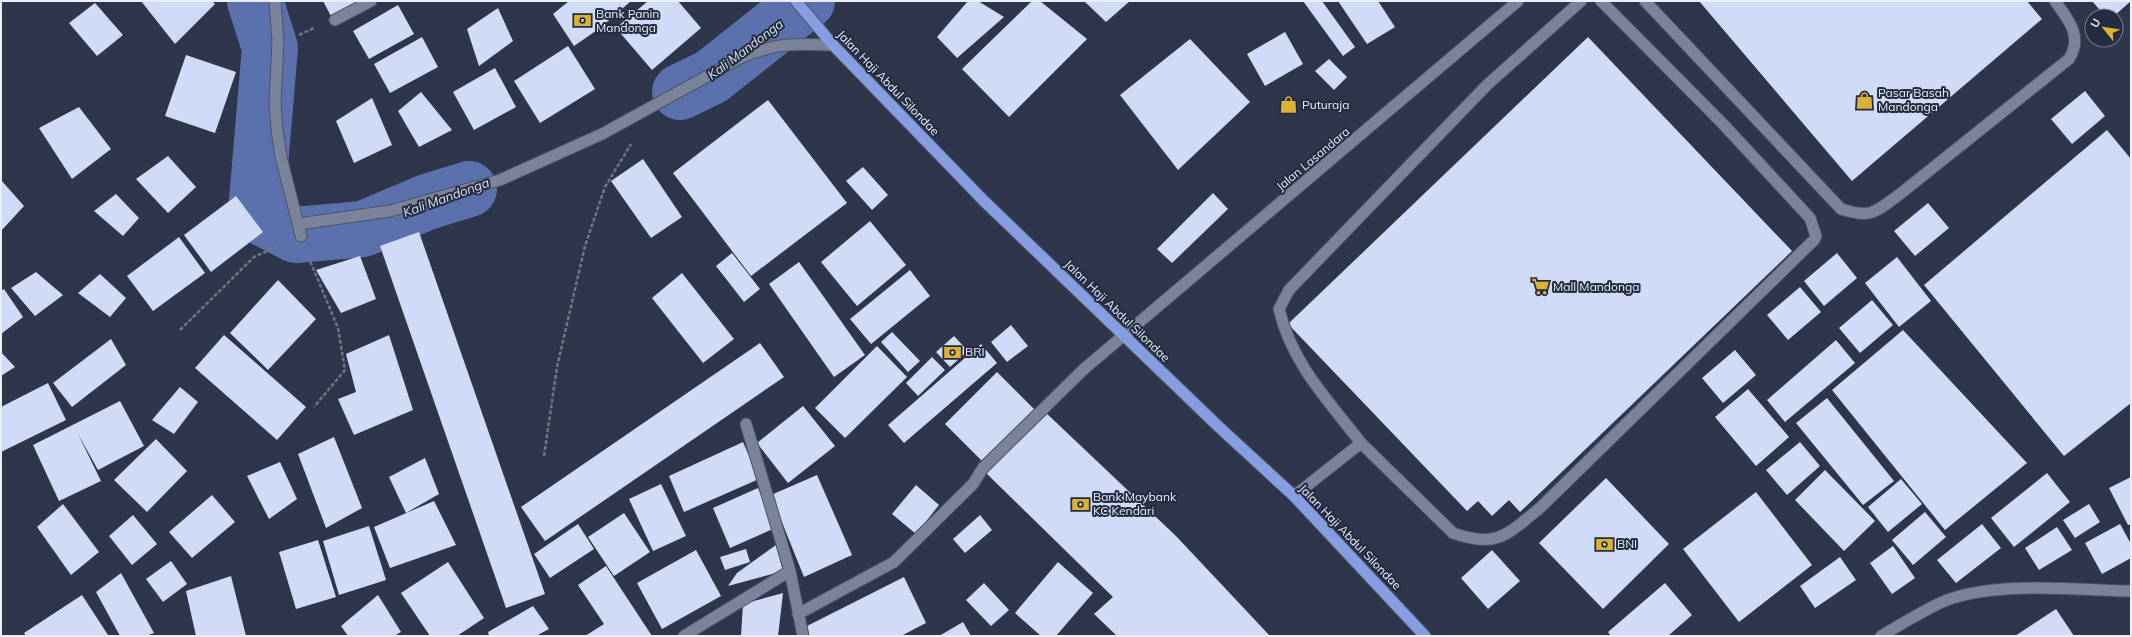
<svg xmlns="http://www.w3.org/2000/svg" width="2132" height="637" font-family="Mulish,sans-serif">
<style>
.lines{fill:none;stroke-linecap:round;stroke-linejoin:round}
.river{stroke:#5b71ae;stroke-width:56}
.building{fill:#d0dbf7}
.service-casing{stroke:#4e5465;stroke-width:13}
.minor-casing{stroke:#4e5465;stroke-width:13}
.trunk-casing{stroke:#4e5465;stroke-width:13}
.path{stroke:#6f7588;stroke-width:2.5;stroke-dasharray:4 2;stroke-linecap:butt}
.service{stroke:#7a839a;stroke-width:11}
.minor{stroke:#7a839a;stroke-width:11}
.trunk{stroke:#849ee1;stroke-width:11}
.labels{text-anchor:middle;stroke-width:4;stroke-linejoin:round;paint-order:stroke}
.poi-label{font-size:12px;fill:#eaeffc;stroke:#252c40;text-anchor:start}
.street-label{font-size:12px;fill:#eaeffc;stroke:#252c40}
.water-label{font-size:13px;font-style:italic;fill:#d9e1f3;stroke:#252c40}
</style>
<rect width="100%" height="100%" fill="#2f364b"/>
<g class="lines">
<path class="river" d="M 255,1 L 270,48 L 257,200 L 265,219 L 296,235 L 363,229 L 427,202 L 469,189
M 680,92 L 711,77 L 807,1"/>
</g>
<path class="building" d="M 141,1 L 212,1 L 215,4 L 175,44 Z
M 323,1 L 364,1 L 332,18 Z
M 569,1 L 631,1 L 600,28 L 574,46 L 553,14 Z
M 648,1 L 678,1 L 701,28 L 652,70 L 616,28 Z
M 968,1 L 978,1 L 1004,17 L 957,58 L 937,37 Z
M 1032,1 L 1040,1 L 1087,39 L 1009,117 L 962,69 Z
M 1084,1 L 1130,1 L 1106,22 Z
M 1303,1 L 1322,1 L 1355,47 L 1343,56 Z
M 1338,1 L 1378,1 L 1395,27 L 1367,44 Z
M 1699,1 L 2027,1 L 2042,19 L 1852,181 Z
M 2092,1 L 2131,1 L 2114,16 L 2105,16 Z
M 95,3 L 123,35 L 97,56 L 69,23 Z
M 398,5 L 414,34 L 369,59 L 353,31 Z
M 498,8 L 513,41 L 479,66 L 467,29 Z
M 1285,32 L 1303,64 L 1265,86 L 1247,54 Z
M 422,37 L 438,67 L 390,93 L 374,64 Z
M 1588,37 L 1792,251 L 1520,512 L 1509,500 L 1492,516 L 1478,501 L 1467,511 L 1288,324 Z
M 1190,39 L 1250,102 L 1178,170 L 1120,95 Z
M 568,46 L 595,89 L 540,123 L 514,81 Z
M 186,55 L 236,72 L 215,133 L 165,116 Z
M 1329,59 L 1347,77 L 1334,90 L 1315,71 Z
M 495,68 L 516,107 L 474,130 L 453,92 Z
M 2085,91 L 2105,116 L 2072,144 L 2051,119 Z
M 421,92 L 452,130 L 419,147 L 398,111 Z
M 372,98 L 392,145 L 354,163 L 336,121 Z
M 768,100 L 847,203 L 751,276 L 673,173 Z
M 79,107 L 111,149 L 72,179 L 39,128 Z
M 2107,130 L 2131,159 L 2131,403 L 2064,456 L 1924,285 Z
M 168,156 L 196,187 L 168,213 L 136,179 Z
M 643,159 L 682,217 L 651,238 L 611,181 Z
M 863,167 L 888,195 L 872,210 L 846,181 Z
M 1,180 L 24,206 L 1,231 Z
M 1213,193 L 1228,209 L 1172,263 L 1157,249 Z
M 116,194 L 139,218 L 123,236 L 94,211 Z
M 236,196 L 263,232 L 211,272 L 184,235 Z
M 1928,203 L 1949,228 L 1915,256 L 1894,231 Z
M 870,221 L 906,265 L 857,306 L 821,262 Z
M 419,232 L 545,594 L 506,608 L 380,246 Z
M 179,237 L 205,273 L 153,311 L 127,276 Z
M 732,253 L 760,289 L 744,302 L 716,266 Z
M 1837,253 L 1857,278 L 1824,306 L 1804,281 Z
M 360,256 L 376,299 L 341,313 L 316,270 Z
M 1897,257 L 1931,301 L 1899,327 L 1865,283 Z
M 799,262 L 865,355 L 834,377 L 769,284 Z
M 910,270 L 930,296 L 871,344 L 850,319 Z
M 36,272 L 63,295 L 35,316 L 11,288 Z
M 682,273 L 734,339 L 703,363 L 652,298 Z
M 100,274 L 126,298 L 110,317 L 78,293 Z
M 278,280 L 316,319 L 268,370 L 230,333 Z
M 1800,287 L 1821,312 L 1788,340 L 1767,315 Z
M 4,289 L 23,317 L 1,334 L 1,291 Z
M 1872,300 L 1893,325 L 1860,353 L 1839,328 Z
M 1011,325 L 1028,346 L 1007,362 L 991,342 Z
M 1903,330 L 2027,463 L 1945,530 L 1832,390 Z
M 892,332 L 920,361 L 908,372 L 881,342 Z
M 224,335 L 306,407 L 277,440 L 195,368 Z
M 389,335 L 413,410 L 354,435 L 338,399 L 356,392 L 346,354 Z
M 954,336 L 968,351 L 950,367 L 936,352 Z
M 111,339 L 126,365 L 72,407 L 53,383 Z
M 1836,340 L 1855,363 L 1785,422 L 1767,400 Z
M 760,343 L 784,377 L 545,541 L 521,507 Z
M 981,344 L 997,363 L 904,443 L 888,425 Z
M 877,346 L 907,377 L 845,438 L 815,408 Z
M 1735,350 L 1756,375 L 1723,403 L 1702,378 Z
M 1,352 L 15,367 L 1,376 Z
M 932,357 L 945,370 L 918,396 L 906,383 Z
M 997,372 L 1036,411 L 983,462 L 945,424 Z
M 48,383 L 66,420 L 1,452 L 1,407 Z
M 180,387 L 198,402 L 174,434 L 152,420 Z
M 1748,389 L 1789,437 L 1756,466 L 1715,417 Z
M 1827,398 L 1894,481 L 1863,505 L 1796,423 Z
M 120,401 L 144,446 L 98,470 L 78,434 L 101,481 L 59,501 L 33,445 Z
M 803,406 L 835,446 L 788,483 L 757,443 Z
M 1043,410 L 1176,536 L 1270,636 L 1117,636 L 1094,614 L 1113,597 L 985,472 Z
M 334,437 L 362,508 L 326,528 L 298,454 Z
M 156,439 L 187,471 L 147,512 L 114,480 Z
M 743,442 L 759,479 L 684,512 L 669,476 Z
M 1800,442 L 1820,466 L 1787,495 L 1766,470 Z
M 425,458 L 439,494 L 406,513 L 389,477 Z
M 280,462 L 297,499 L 269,519 L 247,476 Z
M 1825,470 L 1875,521 L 1844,551 L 1795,500 Z
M 2047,473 L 2070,502 L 2014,547 L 1991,518 Z
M 817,475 L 852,555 L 804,577 L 771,495 Z
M 2131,477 L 2131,524 L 2128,525 L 2109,488 Z
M 1606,478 L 1669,544 L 1603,609 L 1539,543 Z
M 1901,479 L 1922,504 L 1888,532 L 1868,507 Z
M 661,484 L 686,536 L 653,551 L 629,499 Z
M 916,485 L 939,505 L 916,534 L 892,514 Z
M 758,488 L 775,528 L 730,548 L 713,508 Z
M 1756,492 L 1812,565 L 1739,622 L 1683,549 Z
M 212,495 L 235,522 L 192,558 L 169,532 Z
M 434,501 L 456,545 L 390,568 L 374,527 Z
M 63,504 L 99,552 L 71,575 L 37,527 Z
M 2089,504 L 2100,522 L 2075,538 L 2063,520 Z
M 1925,512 L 1946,537 L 1913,565 L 1892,540 Z
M 624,513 L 650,552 L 614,576 L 588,537 Z
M 133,515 L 157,544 L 132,565 L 109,536 Z
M 980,515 L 992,530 L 965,553 L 953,539 Z
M 578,524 L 594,549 L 550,578 L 534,554 Z
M 1982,524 L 2001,548 L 1956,583 L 1937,560 Z
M 2120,524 L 2131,544 L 2131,558 L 2102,574 L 2085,543 Z
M 369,526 L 386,580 L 339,595 L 323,541 Z
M 2057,527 L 2072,550 L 2039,570 L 2025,548 Z
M 318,540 L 336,597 L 296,609 L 279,552 Z
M 776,545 L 783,571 L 728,586 L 737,573 Z
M 1893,546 L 1915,578 L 1892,594 L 1870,563 Z
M 746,549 L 750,562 L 725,570 L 720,557 Z
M 696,550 L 721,596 L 662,629 L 637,583 Z
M 1492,550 L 1520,581 L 1488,609 L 1461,578 Z
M 1840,557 L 1856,580 L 1815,608 L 1800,586 Z
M 171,561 L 187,584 L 163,602 L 146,579 Z
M 448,562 L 484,618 L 457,636 L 430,636 L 401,593 Z
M 1058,562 L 1093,593 L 1056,636 L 1041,636 L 1015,613 Z
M 606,566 L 652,636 L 585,636 L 604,624 L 578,585 Z
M 121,573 L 154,633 L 146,636 L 120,636 L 96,592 Z
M 231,576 L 246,636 L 196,636 L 186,591 Z
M 904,577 L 926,623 L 901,636 L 806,636 L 803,628 Z
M 984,583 L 1009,610 L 991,626 L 966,600 Z
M 1665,583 L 1692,615 L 1668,636 L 1611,636 L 1608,632 Z
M 783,593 L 778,636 L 741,636 L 743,604 Z
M 82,595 L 108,635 L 26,636 L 24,633 Z
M 378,595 L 401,632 L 394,636 L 348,636 L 341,626 Z
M 533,606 L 549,629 L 536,636 L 489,636 L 488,632 Z
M 2056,609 L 2074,636 L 2015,636 Z
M 963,622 L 971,636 L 939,636 Z"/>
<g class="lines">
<defs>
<path id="service" d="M 1645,1 L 1841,209 C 1872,219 1875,212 1900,194 L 2069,59 C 2083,37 2069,20 2055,1
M 1361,443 C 1328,400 1292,364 1279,309 L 1289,290 L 1487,85 L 1581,1
M 1294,496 L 1361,443 L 1453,533 C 1497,549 1508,534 1541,507 L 1814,240 L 1816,236 L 1810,218 L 1724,125 L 1601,1"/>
<path id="minor" d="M 275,1 L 278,40 L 275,104 L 277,130 L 281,157 L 301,236
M 335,20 L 371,1
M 299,224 L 390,211 L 500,180 L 602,134 L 742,57 C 778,42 795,44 833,45
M 746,424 L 790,571 L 803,636
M 798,614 L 894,562 L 973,484 L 983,468 L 1084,369 L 1518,1
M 684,636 L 790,571
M 1881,636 C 1900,625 1919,613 1940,603 C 1991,580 2075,590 2131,591"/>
<path id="trunk" d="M 796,1 L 833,45 L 984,201 L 1219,427 L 1294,496 L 1425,636"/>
</defs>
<use href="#service" class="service-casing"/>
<use href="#minor" class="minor-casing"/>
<use href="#trunk" class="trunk-casing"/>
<path class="path" d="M 299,35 L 314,28
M 308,256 L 338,328 L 345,370 L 314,407
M 180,330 L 254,257 L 281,245
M 544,456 L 557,367 L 585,246 L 605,187 L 631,144"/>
<use href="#service" class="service"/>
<use href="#minor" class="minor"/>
<use href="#trunk" class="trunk"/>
</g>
<defs>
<symbol id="bank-bare" viewBox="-9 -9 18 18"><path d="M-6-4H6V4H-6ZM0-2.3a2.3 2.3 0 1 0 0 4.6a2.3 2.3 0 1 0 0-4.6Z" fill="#ddb133" stroke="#252c40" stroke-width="2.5" paint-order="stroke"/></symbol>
<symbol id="shop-bare" viewBox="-9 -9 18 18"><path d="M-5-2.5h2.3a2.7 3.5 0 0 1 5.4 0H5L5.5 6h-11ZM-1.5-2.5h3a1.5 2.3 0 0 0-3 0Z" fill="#ddb133" stroke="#252c40" stroke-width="2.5" paint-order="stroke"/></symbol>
<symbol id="supermarket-bare" viewBox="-9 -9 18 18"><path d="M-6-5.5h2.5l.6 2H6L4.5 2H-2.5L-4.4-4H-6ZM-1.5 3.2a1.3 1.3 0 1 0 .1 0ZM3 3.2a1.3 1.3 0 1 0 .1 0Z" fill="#ddb133" stroke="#252c40" stroke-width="2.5" paint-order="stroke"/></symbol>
</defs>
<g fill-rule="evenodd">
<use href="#bank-bare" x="570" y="8" width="25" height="25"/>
<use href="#shop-bare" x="1852" y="88" width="25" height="25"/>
<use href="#shop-bare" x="1276" y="92" width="25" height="25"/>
<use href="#supermarket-bare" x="1528" y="274" width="25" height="25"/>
<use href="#bank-bare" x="940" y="340" width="25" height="25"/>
<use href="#bank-bare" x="1068" y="492" width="25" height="25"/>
<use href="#bank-bare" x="1592" y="532" width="25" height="25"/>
</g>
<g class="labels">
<g class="poi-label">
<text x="596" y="18">Bank Panin<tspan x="596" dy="14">Mandonga</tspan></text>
<text x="1878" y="97">Pasar Basah<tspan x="1878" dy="14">Mandonga</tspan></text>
<text x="1302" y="109">Puturaja</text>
<text x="1553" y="291">Mall Mandonga</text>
<text x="965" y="356">BRI</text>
<text x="1093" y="501">Bank Maybank<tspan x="1093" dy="14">KC Kendari</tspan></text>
<text x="1617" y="548">BNI</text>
</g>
<g class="street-label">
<text transform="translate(888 83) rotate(46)" y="4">Jalan Haji Abdul Silondae</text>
<text transform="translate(1313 159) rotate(-40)" y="4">Jalan Lasandara</text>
<text transform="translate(1117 311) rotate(44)" y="4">Jalan Haji Abdul Silondae</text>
<text transform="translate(1350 537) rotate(46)" y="4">Jalan Haji Abdul Silondae</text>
</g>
<g class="water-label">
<text transform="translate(745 49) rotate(-37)" y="5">Kali Mandonga</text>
<text transform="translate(446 197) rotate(-20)" y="5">Kali Mandonga</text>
</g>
</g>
<rect width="2132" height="637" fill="none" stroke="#eaeffc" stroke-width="4"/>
<g transform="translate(2104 28) rotate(300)"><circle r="19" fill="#252c40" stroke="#747a8b"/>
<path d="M0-3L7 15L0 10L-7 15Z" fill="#ddb133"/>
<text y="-6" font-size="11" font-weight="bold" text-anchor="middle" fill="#eaeffc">U</text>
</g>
</svg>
